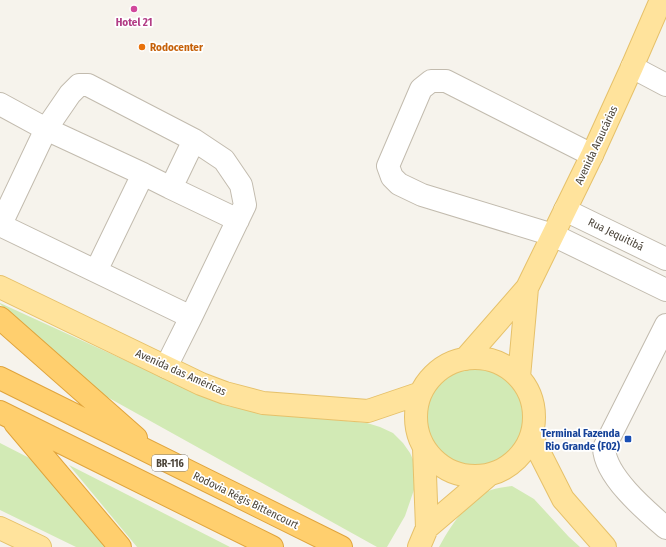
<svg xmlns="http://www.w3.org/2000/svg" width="666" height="547" font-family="'Fira Sans Condensed',sans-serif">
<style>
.green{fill:#d2eab5}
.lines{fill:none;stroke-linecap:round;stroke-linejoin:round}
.minor-casing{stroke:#c2bbae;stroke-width:24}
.major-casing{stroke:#e6c16a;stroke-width:24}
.highway-casing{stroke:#e0a43c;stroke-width:24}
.minor{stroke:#fff;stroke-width:22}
.major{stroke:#ffe39c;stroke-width:22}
.highway{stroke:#ffcf6e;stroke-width:22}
.hotel-dot{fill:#d1479c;stroke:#fff;stroke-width:1.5}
.food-dot{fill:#e8710a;stroke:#fff;stroke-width:1.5}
.transit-dot{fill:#1a4fb4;stroke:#fff;stroke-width:1.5}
.labels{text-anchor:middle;stroke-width:3.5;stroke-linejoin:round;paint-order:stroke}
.shield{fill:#fff;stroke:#817c74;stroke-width:1}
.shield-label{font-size:10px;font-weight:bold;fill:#4b4439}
.hotel-label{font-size:11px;font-weight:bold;fill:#b23c85;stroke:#fff}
.food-label{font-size:11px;font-weight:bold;fill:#c56008;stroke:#fff;text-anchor:start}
.street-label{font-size:11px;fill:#4b4439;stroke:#fff}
.transit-label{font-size:11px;font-weight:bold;fill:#164399;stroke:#fff;text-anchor:end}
</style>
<rect width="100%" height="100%" fill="#f6f3ec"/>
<path class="green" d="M 0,303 L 203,396 L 228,406 L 273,414 L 367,423 L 380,427 L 393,433 L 403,443 L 410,453 L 417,468 L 416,484 L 405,516 L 387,547 L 377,547 L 73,378 L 0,304 Z
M422 417a53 53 0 1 1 106 0a53 53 0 1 1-106 0Z
M 0,443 L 43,465 L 108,547 L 76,547 L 0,510 Z
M 69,465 L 230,547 L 137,547 Z
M 512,486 L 534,499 L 569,537 L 580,547 L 439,547 C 450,527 468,498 491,490 C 497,488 505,487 512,486 Z"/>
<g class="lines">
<defs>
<path id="minor" d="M 632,67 L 666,85
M 0,104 L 46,129 L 143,174 L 171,188 L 194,140
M 592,155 L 446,81 L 431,81 L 421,89 L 388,166 L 392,177 L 399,184 L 422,195 L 553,235 L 666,290
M 171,188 L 238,220
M 565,210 L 666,259
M 0,225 L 191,317
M 0,226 L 46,129 L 70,94 L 79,85 L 88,85 L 194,140 L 224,160 L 241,185 L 245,205 L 191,317 L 166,367
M 96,271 L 143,174
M 666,325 L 604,448 C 605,476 645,510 666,528"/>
<path id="major" d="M 0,287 L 201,384 L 225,393 L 263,403 L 368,411 L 421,393
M416 417a59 59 0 1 1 118 0a59 59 0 1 1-118 0Z
M 465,359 L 527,288 L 592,155 L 632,67 L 661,0
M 519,377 L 527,288
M 531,436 L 563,499 L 605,547
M 424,448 L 427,528
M 0,528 L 40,547
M 419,547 L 427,528 L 489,475"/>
<path id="highway" d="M 0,318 L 136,438
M 0,378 L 341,547
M 0,412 L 272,547
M 15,423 L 120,547"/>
</defs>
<use href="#minor" class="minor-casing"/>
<use href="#major" class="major-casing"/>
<use href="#highway" class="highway-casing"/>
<use href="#minor" class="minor"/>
<use href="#major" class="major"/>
<use href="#highway" class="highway"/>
</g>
<circle class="hotel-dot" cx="134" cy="9" r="4"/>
<circle class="food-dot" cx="142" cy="47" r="4"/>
<rect class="transit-dot" x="624" y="435" width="8" height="8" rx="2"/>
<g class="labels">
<rect class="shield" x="152" y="455" width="36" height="16" rx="3"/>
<g class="shield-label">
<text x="170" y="467">BR-116</text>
</g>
<g class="hotel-label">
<text x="134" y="26">Hotel 21</text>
</g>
<g class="food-label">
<text x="150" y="51">Rodocenter</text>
</g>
<g class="street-label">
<text transform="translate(596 145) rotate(-65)" y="4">Avenida Araucárias</text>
<text transform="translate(616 234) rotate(26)" y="4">Rua Jequitibá</text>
<text transform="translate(181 372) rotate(24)" y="4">Avenida das Américas</text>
<text transform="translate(246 500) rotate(26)" y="4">Rodovia Régis Bittencourt</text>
</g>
<g class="transit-label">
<text x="620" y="437">Terminal Fazenda<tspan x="620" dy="13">Rio Grande (F02)</tspan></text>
</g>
</g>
</svg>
